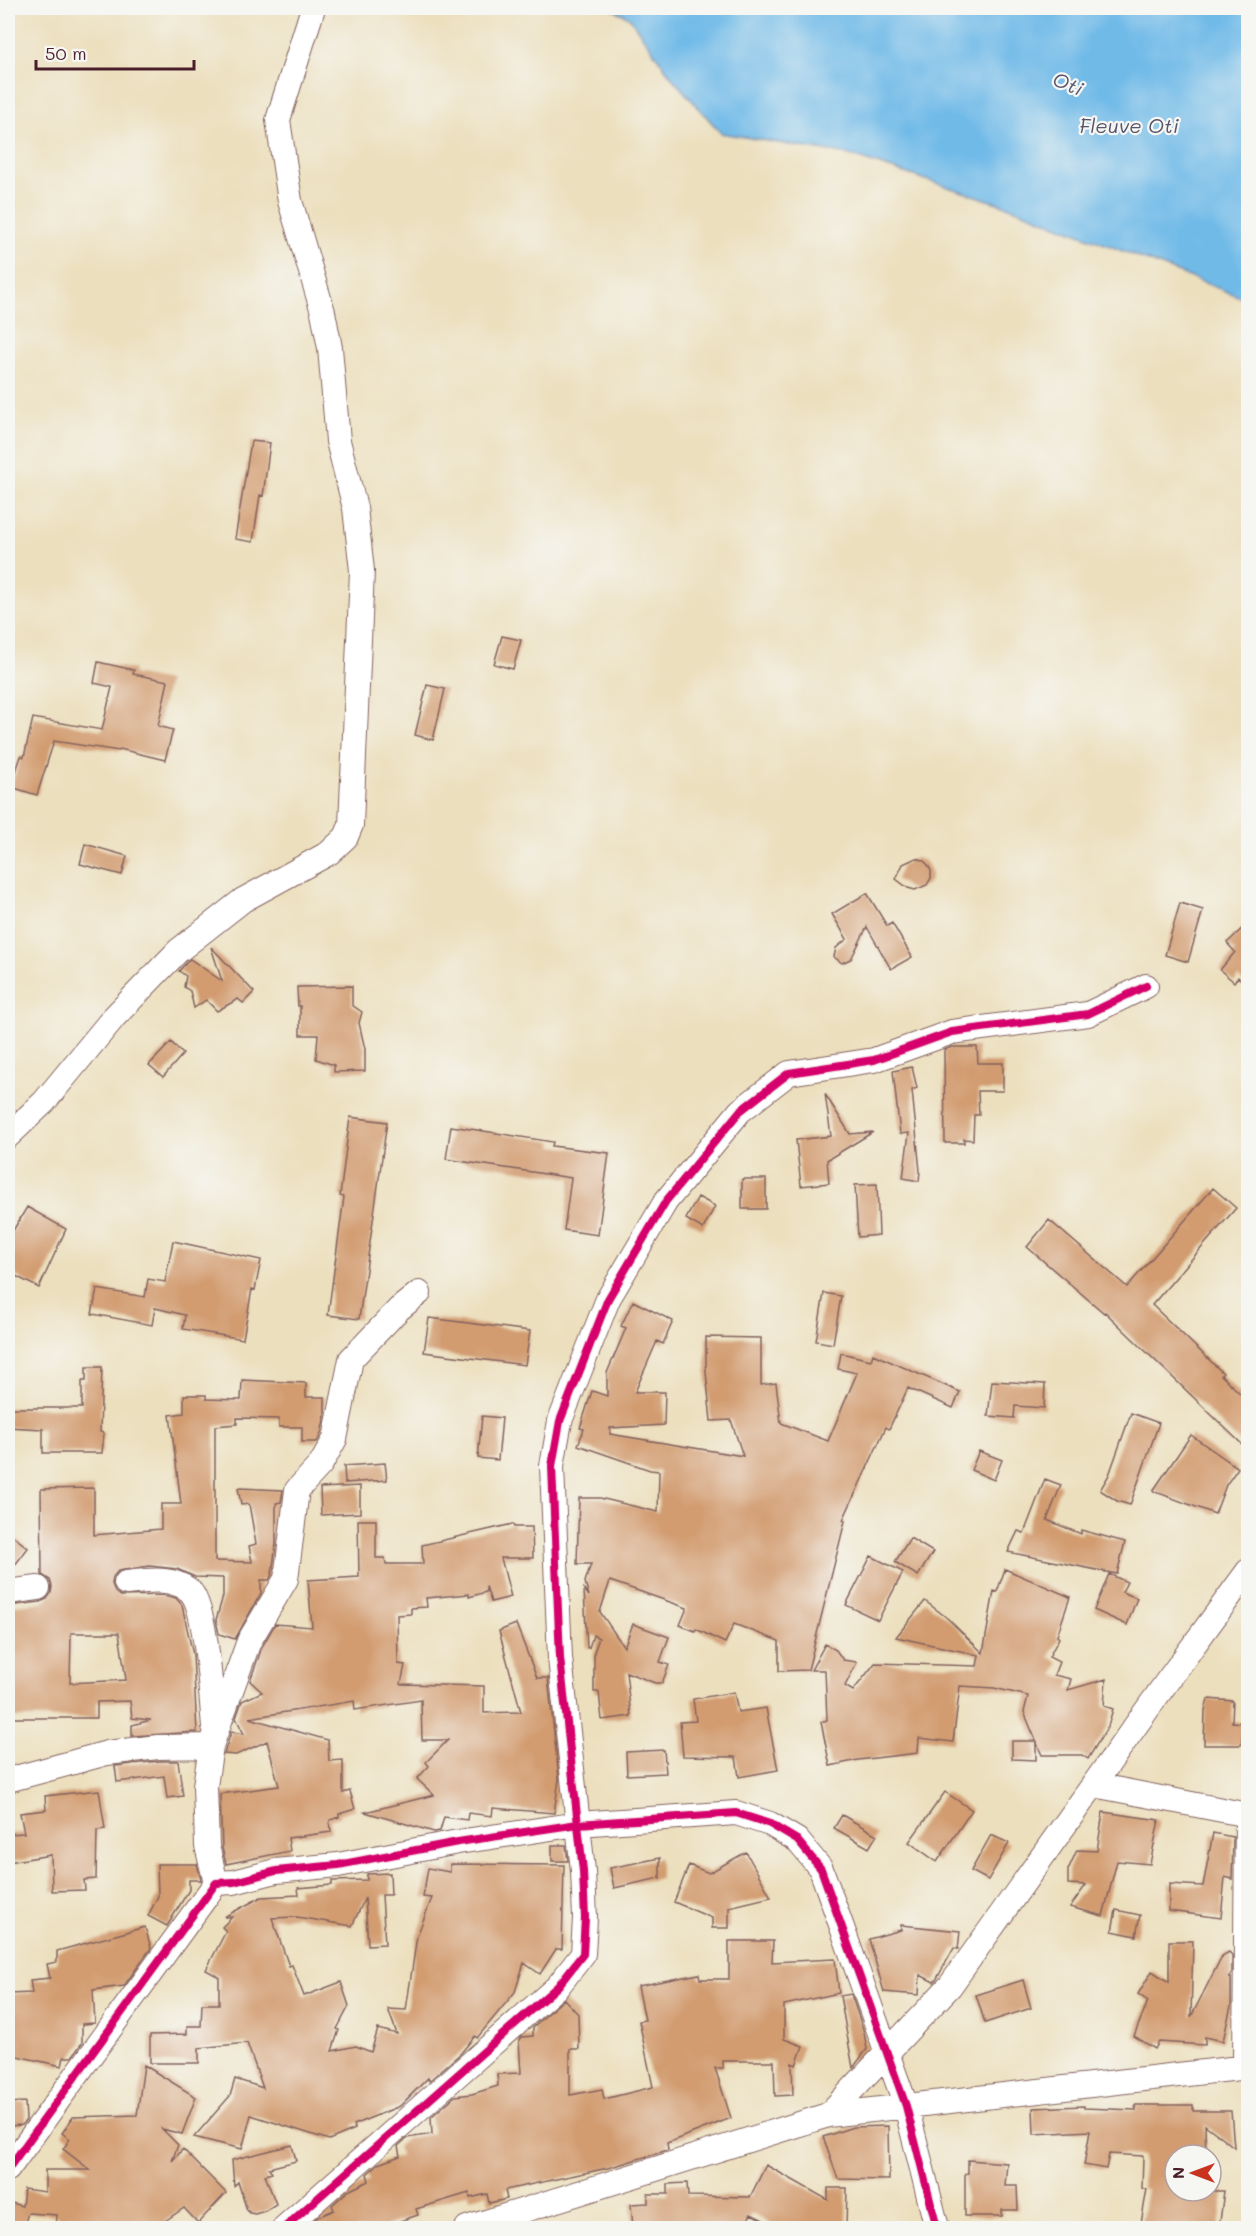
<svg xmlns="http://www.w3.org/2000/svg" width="1256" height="2236" font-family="Mali,sans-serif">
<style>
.water{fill:#6fbae8;stroke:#5c6c8a;stroke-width:1.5}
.building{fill:#d29b6f;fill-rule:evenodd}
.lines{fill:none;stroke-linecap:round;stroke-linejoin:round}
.street-casing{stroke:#83625e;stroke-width:26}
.street{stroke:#fff;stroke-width:24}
.cycleway-casing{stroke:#f6f6f2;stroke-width:11}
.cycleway{stroke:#d6006c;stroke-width:8}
.labels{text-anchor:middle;stroke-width:4.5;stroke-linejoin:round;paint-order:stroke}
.water-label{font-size:20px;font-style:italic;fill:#57556d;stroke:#f6f6f2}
</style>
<rect width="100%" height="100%" fill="#f6f6f2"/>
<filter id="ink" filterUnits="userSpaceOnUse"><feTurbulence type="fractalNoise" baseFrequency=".0167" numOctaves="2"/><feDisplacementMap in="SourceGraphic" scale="12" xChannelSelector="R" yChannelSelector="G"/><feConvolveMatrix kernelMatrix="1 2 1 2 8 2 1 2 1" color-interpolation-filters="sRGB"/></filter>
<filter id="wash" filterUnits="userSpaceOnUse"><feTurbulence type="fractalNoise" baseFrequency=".008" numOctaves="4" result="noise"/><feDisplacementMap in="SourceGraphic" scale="24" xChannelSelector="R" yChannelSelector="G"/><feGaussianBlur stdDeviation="1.35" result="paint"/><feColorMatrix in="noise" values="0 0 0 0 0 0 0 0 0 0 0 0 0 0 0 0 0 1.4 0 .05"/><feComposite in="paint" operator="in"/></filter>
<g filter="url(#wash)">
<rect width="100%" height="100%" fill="#ecdfbd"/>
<path class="water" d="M 610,8 L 1248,8 L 1248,300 L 1013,208 L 849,155 L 721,133 L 673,79 L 629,17 Z"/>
<g id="blocks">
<path class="building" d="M 251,441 L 270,443 L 263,496 L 260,495 L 253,542 L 235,539 Z
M 502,636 L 521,640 L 513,669 L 494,664 Z
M 98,662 L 134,670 L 133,674 L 168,681 L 158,726 L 173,730 L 165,760 L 120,749 L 119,751 L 54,741 L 37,795 L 11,787 L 21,756 L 24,757 L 33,718 L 102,730 L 112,687 L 94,683 Z
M 427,685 L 445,689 L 433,740 L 415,735 Z
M 85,844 L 127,856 L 122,875 L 80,864 Z
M 916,858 L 923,860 L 928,865 L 931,871 L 931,878 L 927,885 L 915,890 L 908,888 L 896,879 L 903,864 Z
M 867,893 L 887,926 L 892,923 L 912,957 L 891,969 L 867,927 L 851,959 L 842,963 L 834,957 L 836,948 L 847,939 L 832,914 Z
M 1180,903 L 1203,910 L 1188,962 L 1165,955 Z
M 1248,923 L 1248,986 L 1238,977 L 1234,982 L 1220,970 L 1235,952 L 1227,943 Z
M 211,947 L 254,992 L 243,1003 L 238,999 L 217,1011 L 206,1000 L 194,1008 L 190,991 L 184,987 L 186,976 L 179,971 L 190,959 L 222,981 Z
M 352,986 L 352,1005 L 362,1012 L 359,1023 L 365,1049 L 365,1071 L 334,1072 L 334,1065 L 316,1059 L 318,1035 L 300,1035 L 300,1006 L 298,1006 L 297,987 Z
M 171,1042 L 183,1054 L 163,1077 L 149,1065 Z
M 952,1047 L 977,1047 L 978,1063 L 1003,1063 L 1003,1091 L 978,1091 L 979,1115 L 974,1115 L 973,1140 L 964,1139 L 964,1143 L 945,1143 L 944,1050 Z
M 912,1067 L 917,1088 L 912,1090 L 920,1171 L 919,1181 L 903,1178 L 909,1133 L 900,1134 L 893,1071 Z
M 825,1094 L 850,1134 L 873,1132 L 827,1160 L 829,1183 L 801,1186 L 796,1140 L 831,1136 Z
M 350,1117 L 387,1122 L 359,1319 L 328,1315 L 344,1197 L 340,1196 Z
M 451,1126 L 553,1142 L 552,1146 L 609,1153 L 598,1235 L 564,1230 L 571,1178 L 446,1159 Z
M 742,1179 L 766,1179 L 766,1209 L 742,1209 Z
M 877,1184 L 879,1235 L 858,1237 L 855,1185 Z
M 1213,1188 L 1236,1208 L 1152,1305 L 1223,1373 L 1221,1375 L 1248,1401 L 1248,1450 L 1105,1312 L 1104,1313 L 1027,1247 L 1049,1220 L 1127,1287 Z
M 698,1197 L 715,1206 L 703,1229 L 686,1219 Z
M 27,1207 L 66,1229 L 39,1288 L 8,1272 L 8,1239 Z
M 173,1241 L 261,1260 L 255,1290 L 252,1289 L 243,1339 L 183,1329 L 185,1315 L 155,1308 L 152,1325 L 92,1314 L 97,1289 L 145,1297 L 148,1279 L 165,1282 Z
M 824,1293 L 841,1296 L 833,1344 L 816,1341 Z
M 633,1301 L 673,1321 L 663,1344 L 657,1341 L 635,1392 L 665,1392 L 664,1425 L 610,1428 L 610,1434 L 743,1456 L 731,1420 L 711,1421 L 706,1372 L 706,1337 L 761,1338 L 761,1385 L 776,1383 L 781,1423 L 828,1441 L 857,1373 L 838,1369 L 841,1353 L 871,1360 L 873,1354 L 960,1392 L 953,1408 L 908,1388 L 889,1429 L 886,1427 L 843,1520 L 845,1521 L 808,1670 L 779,1671 L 779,1641 L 734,1624 L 725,1643 L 696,1629 L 695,1631 L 680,1625 L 687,1608 L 610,1581 L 600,1612 L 624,1647 L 633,1624 L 669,1637 L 660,1662 L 669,1665 L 662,1683 L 655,1683 L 626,1672 L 631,1716 L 602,1720 L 599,1692 L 594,1692 L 594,1652 L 599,1638 L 593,1635 L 589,1648 L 587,1648 L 584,1589 L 589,1596 L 585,1582 L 591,1564 L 577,1564 L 579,1498 L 600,1498 L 658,1512 L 659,1471 L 650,1470 L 578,1445 L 584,1429 L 580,1428 L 592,1391 L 607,1396 L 607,1373 L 626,1328 L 621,1326 Z
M 429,1318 L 530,1331 L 525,1365 L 424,1352 Z
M 86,1367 L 102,1367 L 100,1432 L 104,1433 L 102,1453 L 43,1453 L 43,1429 L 8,1427 L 8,1408 L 82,1408 L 82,1381 L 86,1381 Z
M 242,1380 L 306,1383 L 306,1397 L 325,1397 L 325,1416 L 321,1434 L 317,1442 L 302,1442 L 302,1427 L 279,1427 L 279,1419 L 237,1418 L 237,1424 L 215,1426 L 215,1561 L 252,1562 L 249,1546 L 256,1544 L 249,1504 L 241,1505 L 238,1488 L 283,1490 L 281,1502 L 276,1503 L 276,1543 L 272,1574 L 269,1580 L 261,1580 L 261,1593 L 235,1639 L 219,1634 L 216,1620 L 223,1596 L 223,1578 L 195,1577 L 177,1569 L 149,1566 L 118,1571 L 113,1577 L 112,1584 L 115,1592 L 121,1596 L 164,1595 L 176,1598 L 182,1605 L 193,1655 L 197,1732 L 132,1736 L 132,1725 L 151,1720 L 132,1718 L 130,1701 L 97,1702 L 97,1718 L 12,1718 L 8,1652 L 8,1606 L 40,1602 L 47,1599 L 51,1593 L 52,1586 L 50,1580 L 42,1575 L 41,1489 L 94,1488 L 94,1535 L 161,1529 L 161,1504 L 181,1504 L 170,1415 L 184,1413 L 184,1395 L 206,1395 L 206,1399 L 241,1400 ZM 71,1633 L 119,1633 L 126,1680 L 70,1683 Z
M 992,1381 L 1045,1384 L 1044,1408 L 1015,1406 L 1014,1418 L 988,1416 Z
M 1131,1413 L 1159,1423 L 1130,1505 L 1117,1501 L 1100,1490 L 1109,1475 Z
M 482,1416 L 502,1418 L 498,1460 L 478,1458 Z
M 1191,1435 L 1238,1468 L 1226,1485 L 1215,1514 L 1153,1491 Z
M 979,1451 L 1002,1460 L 994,1480 L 971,1470 Z
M 385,1463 L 387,1480 L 345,1483 L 344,1466 Z
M 1045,1479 L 1061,1485 L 1047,1520 L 1081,1534 L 1081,1530 L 1125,1542 L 1117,1574 L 1008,1552 L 1018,1531 L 1024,1533 Z
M 360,1486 L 360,1513 L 321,1515 L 320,1488 Z
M 358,1520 L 376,1520 L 376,1558 L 385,1558 L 386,1564 L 423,1564 L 422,1545 L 513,1524 L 514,1527 L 532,1527 L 533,1558 L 501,1558 L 511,1597 L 491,1602 L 486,1586 L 486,1592 L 469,1597 L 469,1594 L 426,1598 L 427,1607 L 411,1608 L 411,1614 L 397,1615 L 398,1664 L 405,1665 L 401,1684 L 484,1686 L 484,1713 L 521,1712 L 499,1631 L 516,1624 L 537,1678 L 548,1678 L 559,1779 L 554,1813 L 493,1808 L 492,1816 L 468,1813 L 467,1820 L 444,1817 L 440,1831 L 434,1832 L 365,1812 L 434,1795 L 417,1779 L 429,1766 L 426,1762 L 448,1740 L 422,1740 L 421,1700 L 355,1710 L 354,1701 L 249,1718 L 328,1740 L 329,1761 L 343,1760 L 343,1793 L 350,1791 L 355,1809 L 339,1814 L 339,1817 L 330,1820 L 331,1832 L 288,1838 L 290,1851 L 226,1864 L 222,1848 L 220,1794 L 279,1786 L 267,1741 L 236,1755 L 224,1754 L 231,1732 L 244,1734 L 236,1718 L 242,1701 L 262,1692 L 250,1681 L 262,1647 L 275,1624 L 312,1627 L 308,1580 L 359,1577 Z
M 8,1532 L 28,1548 L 8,1574 Z
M 910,1538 L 933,1552 L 918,1576 L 895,1562 Z
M 871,1556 L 903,1572 L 878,1620 L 846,1605 Z
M 1005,1569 L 1070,1597 L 1057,1636 L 1059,1638 L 1049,1657 L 1059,1662 L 1054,1675 L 1071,1679 L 1068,1690 L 1106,1679 L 1104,1706 L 1113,1709 L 1108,1726 L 1088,1759 L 1082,1755 L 1042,1755 L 1036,1742 L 1036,1760 L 1012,1759 L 1012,1741 L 1036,1741 L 1024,1712 L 1028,1696 L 994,1688 L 960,1686 L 953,1742 L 919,1738 L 918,1753 L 858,1760 L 830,1766 L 821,1722 L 827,1720 L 825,1670 L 811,1670 L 825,1644 L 836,1650 L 843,1660 L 857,1662 L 845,1686 L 853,1691 L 875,1663 L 977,1666 L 979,1655 L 896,1637 L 925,1601 L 946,1617 L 983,1653 L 994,1591 L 997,1592 Z
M 1109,1574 L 1127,1582 L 1122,1592 L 1137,1598 L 1127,1625 L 1094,1610 Z
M 734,1692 L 738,1712 L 766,1708 L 778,1770 L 739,1777 L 736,1757 L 683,1756 L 680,1722 L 696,1721 L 693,1699 Z
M 1208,1699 L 1233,1701 L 1232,1722 L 1244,1723 L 1241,1745 L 1204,1745 L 1205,1710 Z
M 664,1750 L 666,1773 L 627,1775 L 626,1752 Z
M 159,1761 L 178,1761 L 183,1796 L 167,1798 L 164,1776 L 117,1782 L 115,1766 Z
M 99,1790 L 105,1829 L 97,1830 L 96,1879 L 84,1880 L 85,1890 L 52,1891 L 51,1855 L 8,1862 L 8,1834 L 24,1833 L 20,1813 L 46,1810 L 45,1796 Z
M 945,1792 L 972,1810 L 937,1862 L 909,1842 Z
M 1103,1812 L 1159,1820 L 1150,1864 L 1117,1861 L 1103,1916 L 1070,1907 L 1086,1885 L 1068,1884 L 1068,1870 L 1077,1850 L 1097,1851 Z
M 842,1815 L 877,1835 L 869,1848 L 834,1828 Z
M 1213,1833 L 1233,1837 L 1232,1879 L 1225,1877 L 1221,1918 L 1169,1911 L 1169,1884 L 1203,1886 Z
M 991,1835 L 1009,1843 L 988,1880 L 971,1871 Z
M 552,1845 L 566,1845 L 568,1861 L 552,1861 Z
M 746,1852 L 771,1897 L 729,1907 L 729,1928 L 712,1928 L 712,1918 L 674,1902 L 689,1865 L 709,1873 Z
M 660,1858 L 660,1878 L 614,1888 L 610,1868 Z
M 157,1864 L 197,1864 L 201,1880 L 189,1880 L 189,1890 L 167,1926 L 148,1916 L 158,1896 Z
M 450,1864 L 564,1865 L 562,1949 L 556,1949 L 540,1974 L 524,1963 L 515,1992 L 477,2038 L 475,2036 L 461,2053 L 429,2081 L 428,2078 L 400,2106 L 353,2125 L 355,2129 L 329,2140 L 251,2115 L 242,2149 L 194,2137 L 230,2096 L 235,2079 L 263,2088 L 247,2043 L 199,2048 L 199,2063 L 150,2063 L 150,2035 L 187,2034 L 187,2026 L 201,2026 L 202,2004 L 219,2004 L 219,1977 L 206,1970 L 226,1931 L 222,1927 L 232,1917 L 224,1917 L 261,1897 L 299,1895 L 298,1888 L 332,1885 L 332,1881 L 367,1880 L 367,1874 L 390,1873 L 391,1895 L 382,1895 L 385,1944 L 368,1945 L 365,1898 L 352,1926 L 297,1917 L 272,1918 L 289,1966 L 292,1965 L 304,1996 L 341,1982 L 349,2006 L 337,2029 L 339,2030 L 332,2051 L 356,2046 L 371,2052 L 378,2029 L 397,2034 L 388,2009 L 406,2010 L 417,1936 L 432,1898 L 423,1897 L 428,1868 L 450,1872 Z
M 1116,1910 L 1140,1915 L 1136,1936 L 1112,1931 Z
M 901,1925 L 960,1931 L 958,1949 L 954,1948 L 936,1980 L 934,1982 L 920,1975 L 919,1995 L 884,1992 L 869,1939 L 901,1930 Z
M 145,1927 L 151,1948 L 124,1986 L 93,1990 L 95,2023 L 82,2024 L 82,2043 L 72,2057 L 64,2057 L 62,2066 L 8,2054 L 8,1994 L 32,1993 L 30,1980 L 50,1978 L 47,1964 L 57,1962 L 57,1951 Z
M 729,1941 L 773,1941 L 772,1962 L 835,1959 L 839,1993 L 784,2005 L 784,2039 L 803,2046 L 796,2065 L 792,2063 L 793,2095 L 775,2096 L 774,2061 L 723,2061 L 723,2068 L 715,2068 L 731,2118 L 667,2143 L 668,2150 L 608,2168 L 505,2190 L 507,2199 L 489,2203 L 487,2194 L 470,2198 L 469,2193 L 416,2209 L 418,2215 L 376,2229 L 305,2229 L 318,2217 L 334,2210 L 332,2205 L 348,2191 L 369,2181 L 367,2174 L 378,2164 L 400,2156 L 398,2146 L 407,2138 L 432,2134 L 431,2117 L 455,2096 L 472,2094 L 498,2086 L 497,2074 L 521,2073 L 519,2040 L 521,2037 L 533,2036 L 533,2027 L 564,1999 L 578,2014 L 579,2049 L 570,2049 L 570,2095 L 602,2089 L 604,2099 L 653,2087 L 639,2021 L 645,2020 L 638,1986 L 699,1974 L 700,1979 L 729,1979 Z
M 1169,1941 L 1193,1941 L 1191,2017 L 1222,1956 L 1229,1952 L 1232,1955 L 1232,1973 L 1229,1978 L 1231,1978 L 1231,2006 L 1223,2041 L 1205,2037 L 1205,2045 L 1159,2042 L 1155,2049 L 1134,2036 L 1148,2001 L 1138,1994 L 1152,1971 L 1169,1982 Z
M 1023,1980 L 1031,2008 L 985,2023 L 976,1995 Z
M 851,1994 L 864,2032 L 867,2049 L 853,2068 L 840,1996 Z
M 144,2065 L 196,2097 L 182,2134 L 162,2129 L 178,2145 L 172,2161 L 183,2149 L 226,2193 L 198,2223 L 184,2208 L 165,2221 L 166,2229 L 56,2229 L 57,2215 L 28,2213 L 23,2229 L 8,2229 L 8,2202 L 22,2206 L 24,2189 L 45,2192 L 45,2170 L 90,2170 L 63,2149 L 70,2139 L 62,2133 L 73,2117 L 137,2115 Z
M 25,2102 L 26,2120 L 22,2125 L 8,2126 L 8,2103 Z
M 1135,2105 L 1193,2105 L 1193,2111 L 1231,2111 L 1234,2147 L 1205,2125 L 1206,2155 L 1175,2155 L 1175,2191 L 1224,2191 L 1219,2229 L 1140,2229 L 1147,2189 L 1142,2189 L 1143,2156 L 1109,2154 L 1106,2169 L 1084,2165 L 1090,2131 L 1034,2134 L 1033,2108 L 1084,2106 L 1084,2108 L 1136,2110 Z
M 888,2126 L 889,2180 L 838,2179 L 823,2137 L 853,2127 Z
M 292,2145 L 296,2161 L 269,2168 L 272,2173 L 265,2175 L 276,2204 L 265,2211 L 255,2214 L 250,2213 L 247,2210 L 238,2182 L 234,2186 L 232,2160 Z
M 968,2160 L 1007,2163 L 1005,2186 L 1017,2186 L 1018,2210 L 1002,2210 L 1002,2216 L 965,2216 L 965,2174 L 968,2173 Z
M 766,2165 L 828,2200 L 828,2188 L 847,2188 L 846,2229 L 782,2229 L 751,2214 L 743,2229 L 633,2228 L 631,2204 L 648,2203 L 648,2194 L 668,2194 L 668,2184 L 687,2183 L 688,2196 L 750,2197 Z"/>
</g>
</g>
<g filter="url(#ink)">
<use href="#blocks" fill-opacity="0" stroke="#83625e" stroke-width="1.5"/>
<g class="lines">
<defs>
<path id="street" d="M 8,1136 L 44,1102 L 114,1017 L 178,951 L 243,900 L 329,853 L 346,837 L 351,825 L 362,571 L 355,508 L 338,441 L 330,348 L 323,312 L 290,201 L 278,120 L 313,8
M 126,1583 C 146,1581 171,1576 189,1590 C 207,1605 211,1699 214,1726
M 8,1592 L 38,1588
M 8,1780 L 107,1753 L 158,1747 L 211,1746
M 1094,1785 L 1248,1815
M 216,1883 L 207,1846 L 205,1786 L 211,1746 L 249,1641 L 286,1579 L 297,1490 L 321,1464 L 335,1439 L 351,1359 L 399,1309 L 419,1293
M 1245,2067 L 1247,1815
M 828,2115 L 950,1986 L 1166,1683 L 1248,1571
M 8,2169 L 216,1883 L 234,1882 L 276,1871 L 338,1865 L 458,1842 L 578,1824 L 736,1813 L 770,1824 L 797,1840 L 821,1869 L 906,2106 L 937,2228
M 284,2228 L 558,1986 L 583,1954 L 585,1918 L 583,1871 L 560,1658 L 552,1466 L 560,1421 L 608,1299 L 666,1201 L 740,1111 L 789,1073 L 874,1060 L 952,1032 L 1088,1014 L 1146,986
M 467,2228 L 828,2115 L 1248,2067"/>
</defs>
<use href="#street" class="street-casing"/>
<use href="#street" class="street"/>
<defs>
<path id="cycleway" d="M 8,2169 L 216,1883 L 234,1882 L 276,1871 L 338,1865 L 458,1842 L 578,1824 L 736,1813 L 770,1824 L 797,1840 L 821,1869 L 906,2106 L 937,2228
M 284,2228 L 558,1986 L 583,1954 L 585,1918 L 583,1871 L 560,1658 L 552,1466 L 560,1421 L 608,1299 L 666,1201 L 740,1111 L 789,1073 L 874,1060 L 952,1032 L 1088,1014 L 1146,986"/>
</defs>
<use href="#cycleway" class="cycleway-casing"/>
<use href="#cycleway" class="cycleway"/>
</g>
</g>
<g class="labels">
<g class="water-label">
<text transform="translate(1068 84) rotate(23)" y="7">Oti</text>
<text x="1129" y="133">Fleuve Oti</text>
</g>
</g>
<rect width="1256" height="2236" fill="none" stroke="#f6f6f2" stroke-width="30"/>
<g transform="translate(1193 2173) rotate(270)"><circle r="28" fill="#f6f6f2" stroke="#b1a0a2" stroke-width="1.5"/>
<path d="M0-4.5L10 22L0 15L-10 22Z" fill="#c8321e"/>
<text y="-9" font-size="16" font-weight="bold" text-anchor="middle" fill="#4a1f2b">N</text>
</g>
<path d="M36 60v9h158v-9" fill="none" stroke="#4a1f2b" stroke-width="3"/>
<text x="45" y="60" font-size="18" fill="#4a1f2b" stroke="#f6f6f2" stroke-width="4.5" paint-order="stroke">50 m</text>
</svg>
